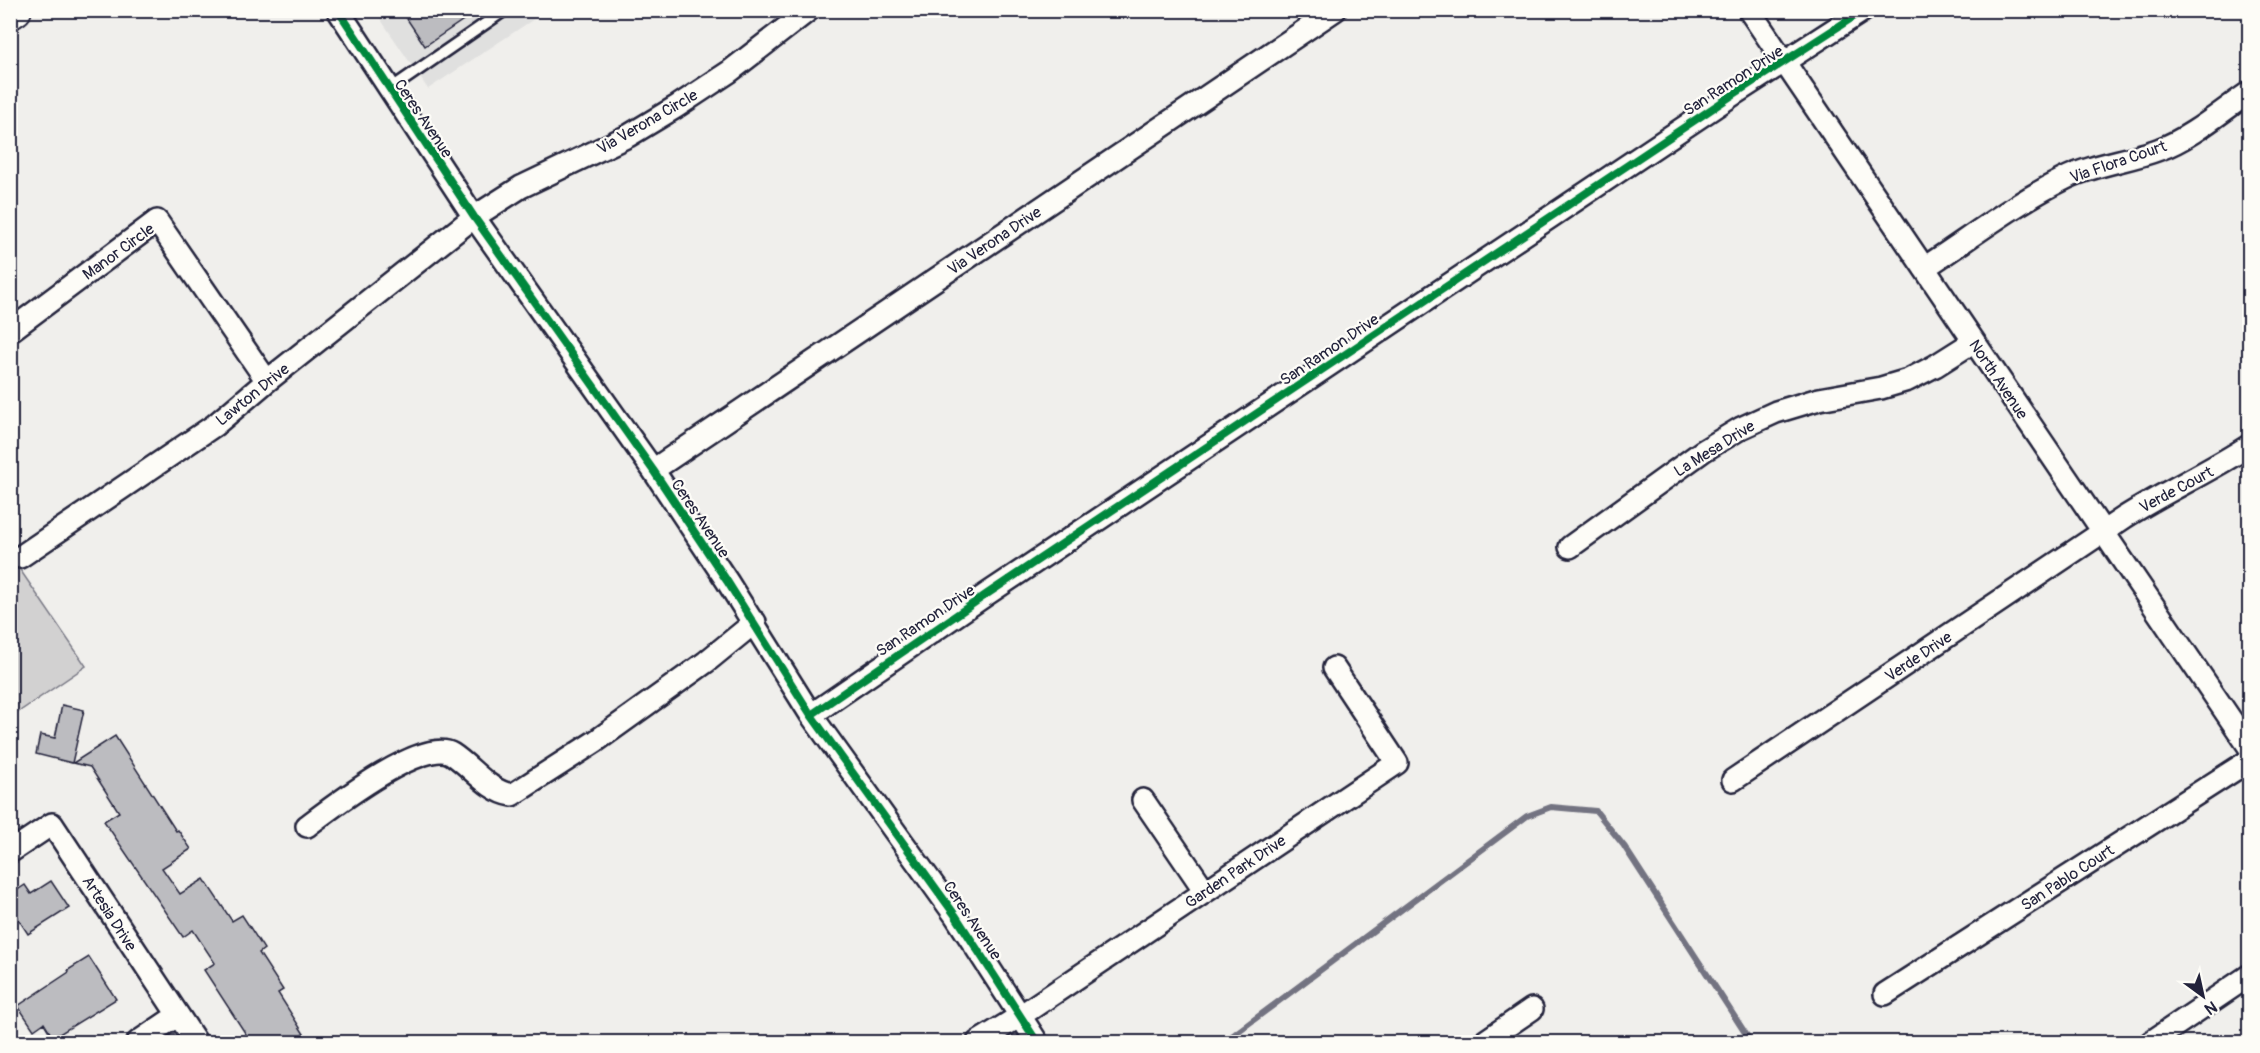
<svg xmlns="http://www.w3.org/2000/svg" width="2260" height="1053" font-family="Pangolin,sans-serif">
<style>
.built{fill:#e0e0df}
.green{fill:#d2d1d1;stroke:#7a7a86;stroke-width:1.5}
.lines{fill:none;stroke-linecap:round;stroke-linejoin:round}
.stream{stroke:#737381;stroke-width:6}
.building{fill:#bcbcc0;stroke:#22223b;stroke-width:1.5}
.service-casing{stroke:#22223b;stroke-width:15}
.minor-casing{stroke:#22223b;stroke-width:26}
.secondary-casing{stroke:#22223b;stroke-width:34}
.service{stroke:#fdfcf7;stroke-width:10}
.minor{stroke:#fdfcf7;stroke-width:21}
.secondary{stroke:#fdfcf7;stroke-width:30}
.cycleway-casing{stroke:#fdfcf7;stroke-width:11}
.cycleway{stroke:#00873e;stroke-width:8}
.labels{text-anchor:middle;stroke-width:4.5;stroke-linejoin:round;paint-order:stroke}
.street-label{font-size:16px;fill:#22223b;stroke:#fdfcf7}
</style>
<rect width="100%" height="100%" fill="#f0efec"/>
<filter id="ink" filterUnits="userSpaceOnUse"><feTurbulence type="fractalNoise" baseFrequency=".0167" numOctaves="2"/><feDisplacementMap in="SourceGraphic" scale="12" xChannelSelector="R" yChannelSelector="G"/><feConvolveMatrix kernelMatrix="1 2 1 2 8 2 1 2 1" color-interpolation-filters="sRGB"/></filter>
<g filter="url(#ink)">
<path class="built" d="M 375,11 L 546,11 L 428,89 Z"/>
<path class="green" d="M 10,555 L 86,666 L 11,717 Z"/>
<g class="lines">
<path class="stream" d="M 1224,1042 L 1527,816 L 1551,807 L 1596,811 L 1624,846 L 1751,1042"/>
</g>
<path class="building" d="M 401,10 L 478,10 L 425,46 Z
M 62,705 L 84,710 L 72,763 L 36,754 L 40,735 L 55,738 Z
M 115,736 L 176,831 L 178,830 L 191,849 L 162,868 L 180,894 L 204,879 L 232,921 L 242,915 L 264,949 L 259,953 L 283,990 L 278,993 L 304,1034 L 291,1042 L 251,1042 L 204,970 L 215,963 L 193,930 L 183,937 L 104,821 L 119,812 L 90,767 L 73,763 Z
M 51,881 L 69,908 L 28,934 L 10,906 L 10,895 L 25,885 L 31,894 Z
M 89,957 L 116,999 L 53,1038 L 44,1023 L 34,1030 L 18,1006 L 69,972 L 68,970 Z"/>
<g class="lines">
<defs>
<path id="service" d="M 389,90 L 505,10"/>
<path id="minor" d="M 338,10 L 474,217 L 653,470 L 727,581 L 811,715 L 955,915 L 1037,1042
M 1749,10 L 2250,748
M 1924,268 C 1970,238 2015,203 2064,179 C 2094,164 2129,161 2160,149 C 2191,138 2223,110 2250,92
M 10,331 L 157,221 L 267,381
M 653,470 L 1335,10
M 1570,547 L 1703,451 L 1741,428 L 1776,412 L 1819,399 L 1881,388 L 1908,380 L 1935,366 L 1973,342
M 20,557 L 215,425 L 267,381 L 474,217 L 521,187 L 628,136 L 676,107 L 729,72 L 809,10
M 811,715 L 987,594 L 1731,96 L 1864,10
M 1733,780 L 2125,517 C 2166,491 2209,472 2250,445
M 1143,800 L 1205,891
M 307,826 C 331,808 424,736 452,754 C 472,767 488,791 512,795 L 596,741 L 706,662 L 755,622
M 10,852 L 52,824 L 196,1042
M 1885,994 L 2250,760
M 138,1042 L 178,1015
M 978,1042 L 1020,1016 L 1397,763 L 1334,668
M 1484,1042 L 1532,1009
M 2151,1042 L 2250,975"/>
<path id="secondary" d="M 10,14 L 16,10"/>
</defs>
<use href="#service" class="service-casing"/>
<use href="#minor" class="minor-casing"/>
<use href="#secondary" class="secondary-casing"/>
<use href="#service" class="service"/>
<use href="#minor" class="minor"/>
<use href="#secondary" class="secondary"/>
<defs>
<path id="cycleway" d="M 338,10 L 474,217 L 653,470 L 727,581 L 811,715 L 955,915 L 1037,1042
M 811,715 L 987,594 L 1731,96 L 1864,10"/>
</defs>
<use href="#cycleway" class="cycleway-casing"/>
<use href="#cycleway" class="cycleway"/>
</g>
</g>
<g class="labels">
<g class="street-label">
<text transform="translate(1733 80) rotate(-33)" y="6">San Ramon Drive</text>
<text transform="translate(424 118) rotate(56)" y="6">Ceres Avenue</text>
<text transform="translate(647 121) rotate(-30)" y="6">Via Verona Circle</text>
<text transform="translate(2118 161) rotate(-19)" y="6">Via Flora Court</text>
<text transform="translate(994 240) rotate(-34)" y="6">Via Verona Drive</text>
<text transform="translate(118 251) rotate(-36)" y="6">Manor Circle</text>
<text transform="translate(1329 349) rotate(-34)" y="6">San Ramon Drive</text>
<text transform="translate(1999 379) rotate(56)" y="6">North Avenue</text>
<text transform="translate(252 394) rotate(-39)" y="6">Lawton Drive</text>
<text transform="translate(1714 448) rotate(-32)" y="6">La Mesa Drive</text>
<text transform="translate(2176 489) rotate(-28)" y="6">Verde Court</text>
<text transform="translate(701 518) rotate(56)" y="6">Ceres Avenue</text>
<text transform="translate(925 620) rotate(-34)" y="6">San Ramon Drive</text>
<text transform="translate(1918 656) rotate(-34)" y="6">Verde Drive</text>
<text transform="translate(1235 871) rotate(-34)" y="6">Garden Park Drive</text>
<text transform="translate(2067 877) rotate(-33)" y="6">San Pablo Court</text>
<text transform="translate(110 913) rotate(57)" y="6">Artesia Drive</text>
<text transform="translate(973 920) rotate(56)" y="6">Ceres Avenue</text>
</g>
</g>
<rect width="2260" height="1053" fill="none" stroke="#fdfcf7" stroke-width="36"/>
<rect x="18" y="18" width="2224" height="1017" fill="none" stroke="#22223b" stroke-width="2" filter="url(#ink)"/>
<g transform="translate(2203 996) rotate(147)" stroke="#fdfcf7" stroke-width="4.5" paint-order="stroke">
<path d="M0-4.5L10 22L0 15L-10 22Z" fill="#22223b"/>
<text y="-9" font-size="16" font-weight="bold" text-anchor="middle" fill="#22223b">N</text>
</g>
</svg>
